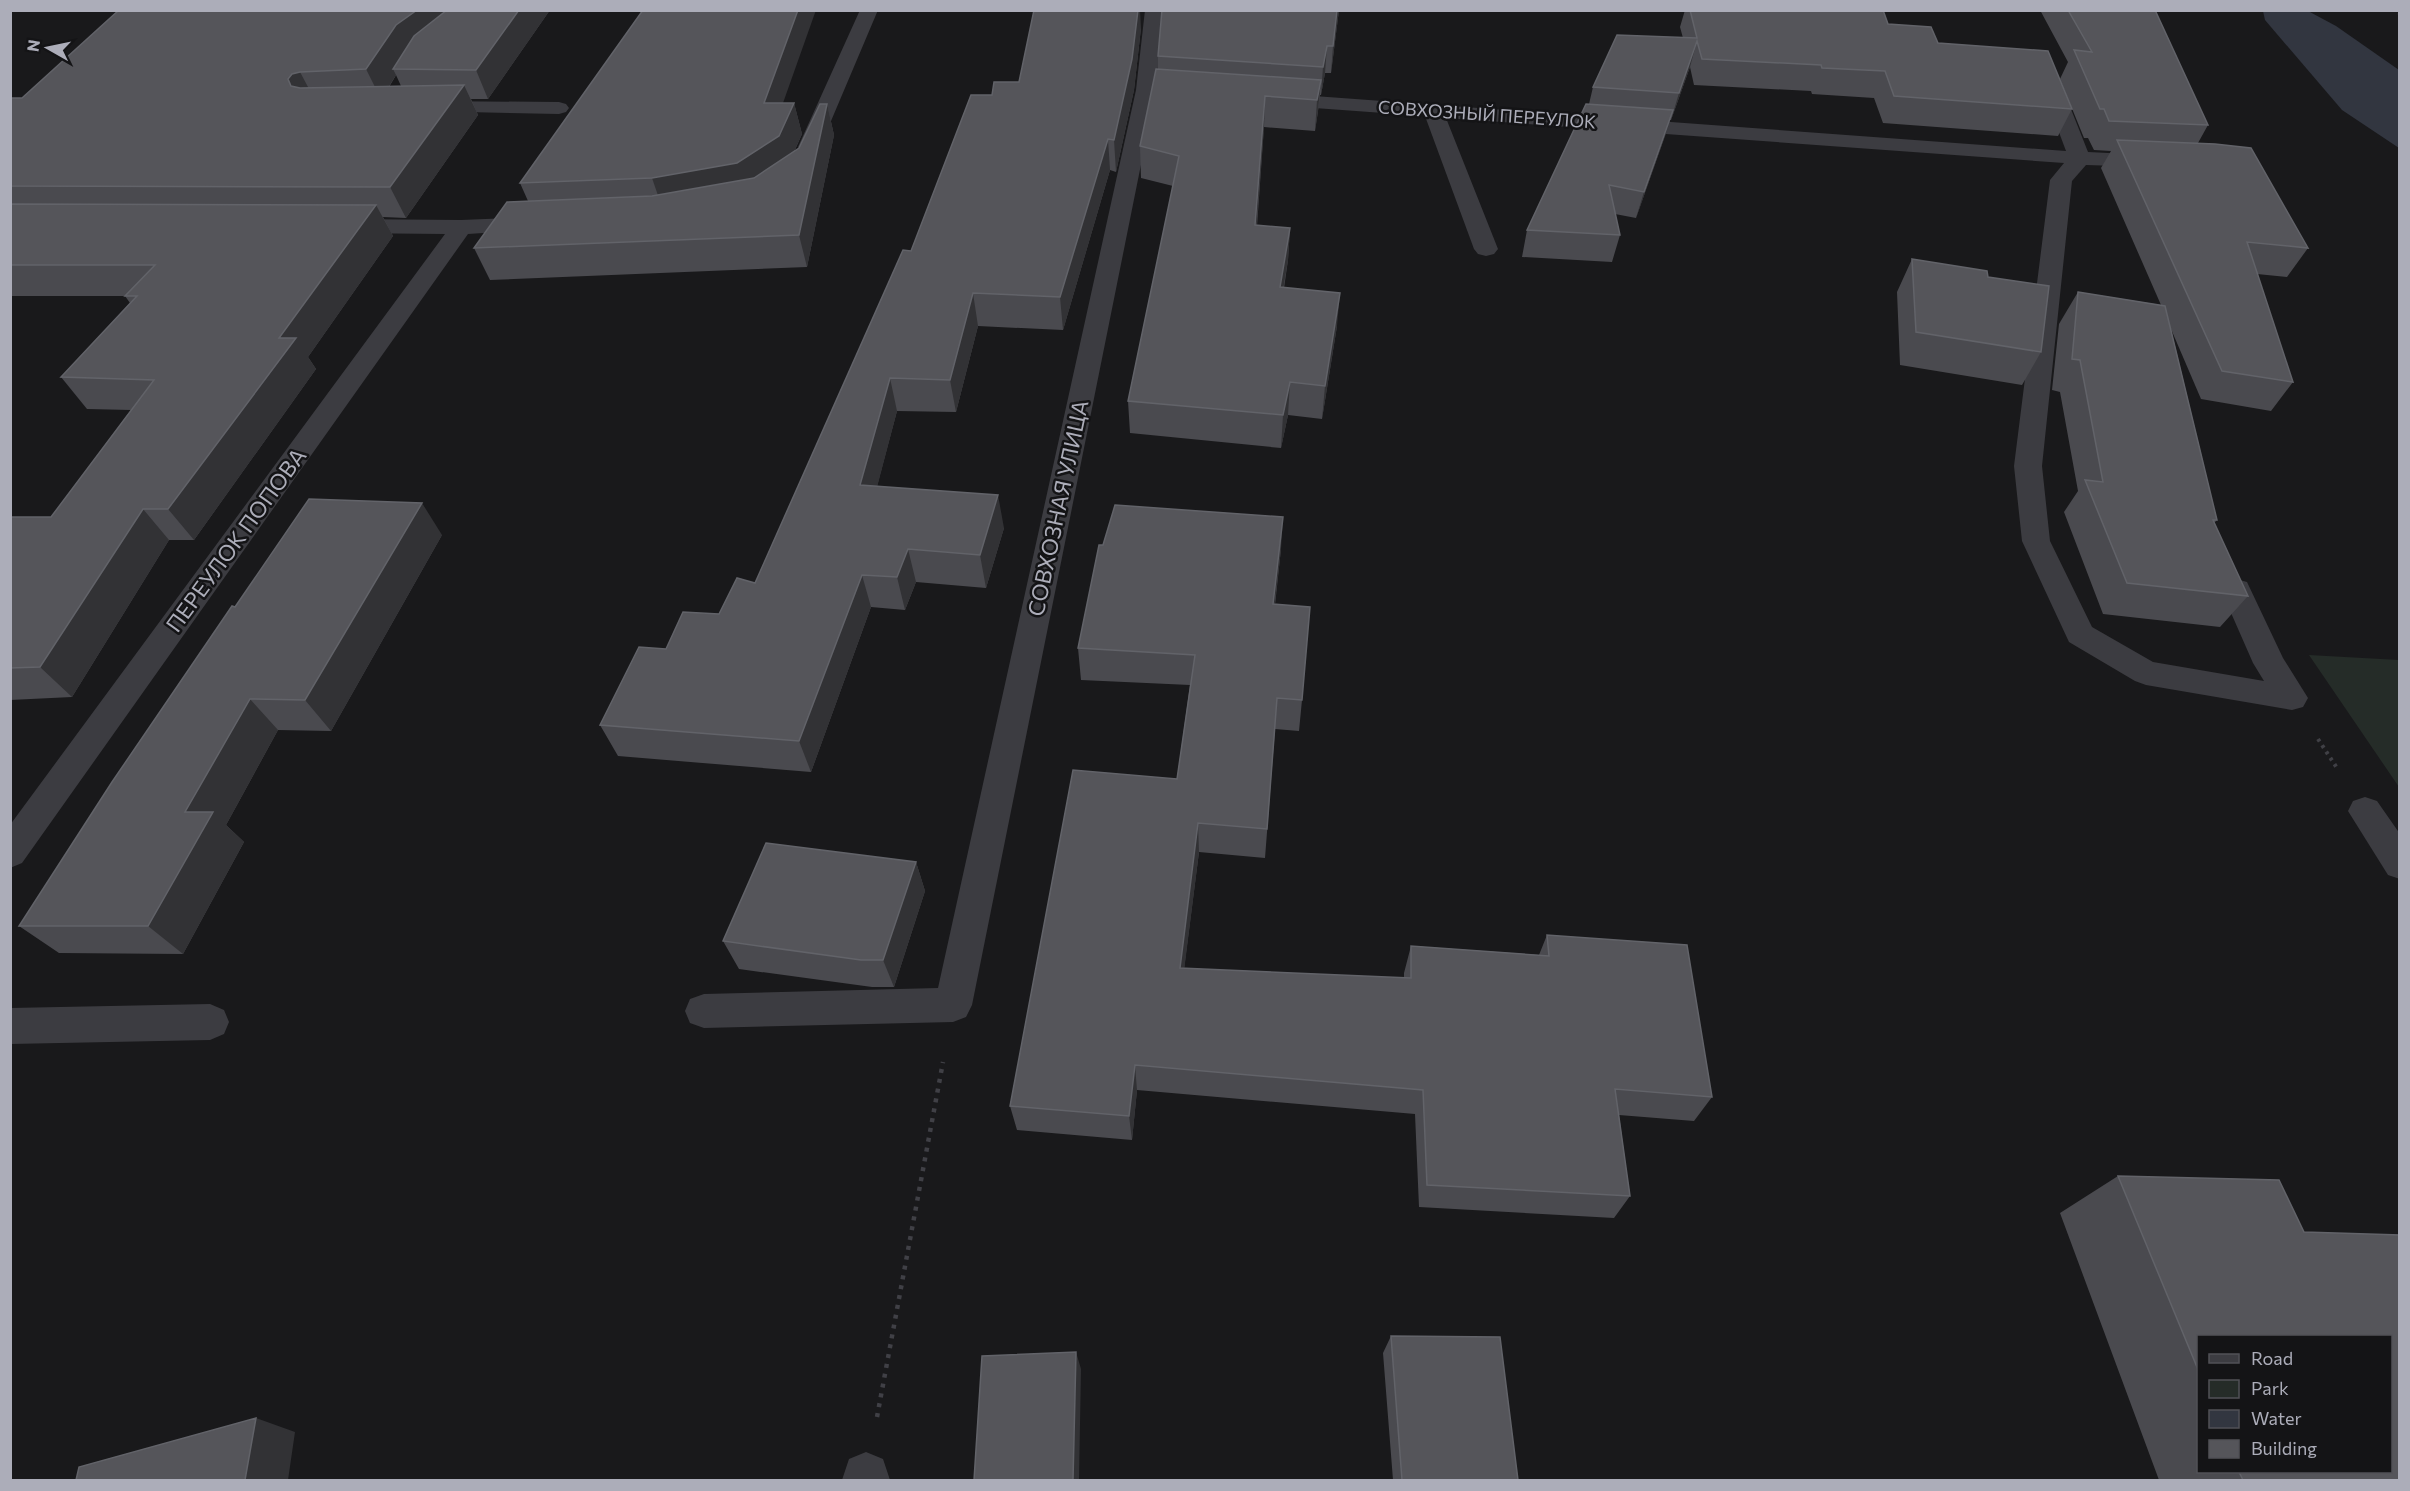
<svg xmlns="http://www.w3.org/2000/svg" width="2410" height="1491" font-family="Commissioner,sans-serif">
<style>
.green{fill:#252c28}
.water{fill:#323640}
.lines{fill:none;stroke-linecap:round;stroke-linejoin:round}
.path-far2{stroke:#404046;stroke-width:2;stroke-dasharray:1.5 3;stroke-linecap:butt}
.path-far1{stroke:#404046;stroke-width:4;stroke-dasharray:3 4.5;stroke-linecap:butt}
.path{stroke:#404046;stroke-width:4.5;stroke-dasharray:4 6;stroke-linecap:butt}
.minor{fill:#3c3c41;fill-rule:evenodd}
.wall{fill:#4a4a4f;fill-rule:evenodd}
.shaded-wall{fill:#323235}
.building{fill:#55555a;stroke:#626369;stroke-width:1.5}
.labels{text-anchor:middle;stroke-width:5;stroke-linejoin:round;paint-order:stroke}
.far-street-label{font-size:18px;fill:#acadb9;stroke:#141416}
.street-label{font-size:22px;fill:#acadb9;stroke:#141416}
</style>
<rect width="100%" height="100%" fill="#19191b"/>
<path class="green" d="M 2309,655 L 2399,660 L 2399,787 Z"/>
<path class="water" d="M 2263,11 L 2308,11 L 2336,26 L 2399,70 L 2399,148 L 2342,110 L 2265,20 Z"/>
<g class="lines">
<path class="path-far2" d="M 2395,10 L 2400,15"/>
<path class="path-far1" d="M 2318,739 L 2337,768"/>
<path class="path" d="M 877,1417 L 943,1062"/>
<path class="minor" d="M 860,10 L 878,10 L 820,147 L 816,151 L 809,153 L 802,151 L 798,147 Z
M 1145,10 L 1163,10 L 1156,90 L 972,1005 L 966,1017 L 953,1022 L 704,1028 L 690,1023 L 685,1011 L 690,999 L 704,994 L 938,988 L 1136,90 Z
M 2049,73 L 2056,75 L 2059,79 L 2088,152 L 2149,155 L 2157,156 L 2160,161 L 2157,166 L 2149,167 L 2086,165 L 2072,181 L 2042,466 L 2050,541 L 2092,627 L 2153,662 L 2264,681 L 2253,663 L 2221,590 L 2225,582 L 2236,579 L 2247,582 L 2283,658 L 2308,698 L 2303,707 L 2292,710 L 2146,685 L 2135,681 L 2069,642 L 2022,541 L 2014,466 L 2050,180 L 2064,163 L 1446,118 L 1498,249 L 1494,254 L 1486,256 L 1478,254 L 1474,249 L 1425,116 L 1273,105 L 1266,103 L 1263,99 L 1266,95 L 1273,93 L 2066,151 L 2039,79 L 2042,75 Z
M 428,101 L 559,102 L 566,104 L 569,108 L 566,112 L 559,114 L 421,111 L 418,107 L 421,103 Z
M 534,217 L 542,219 L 545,224 L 542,229 L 468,234 L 22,863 L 10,868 L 10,825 L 445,234 L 342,233 L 334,231 L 331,226 L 334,221 L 342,219 L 461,220 Z
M 2365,797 L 2377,801 L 2400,834 L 2400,879 L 2388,875 L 2348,811 L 2353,801 Z
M 210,1004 L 224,1010 L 229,1022 L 224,1034 L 210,1040 L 10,1044 L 10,1008 Z
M 866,1452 L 883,1459 L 890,1480 L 842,1480 L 849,1459 Z"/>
</g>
<path class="wall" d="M 550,10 L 488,99 L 471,99 L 478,115 L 406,218 L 383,217 L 393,236 L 308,357 L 316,369 L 194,540 L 169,540 L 72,697 L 10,700 L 10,517 L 51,517 L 131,410 L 87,409 L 61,377 L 130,303 L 125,296 L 10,296 L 10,98 L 22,98 ZM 396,75 L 401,86 L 389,87 L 395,77 Z
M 1339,10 L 1331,73 L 1325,73 L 1321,95 L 1320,95 L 1318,111 L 1315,131 L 1264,127 L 1257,226 L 1290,228 L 1288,260 L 1284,288 L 1337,326 L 1322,419 L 1288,415 L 1281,448 L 1130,433 L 1128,401 L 1173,186 L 1141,178 L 1140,146 L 1158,69 L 1158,56 Z
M 1685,10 L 1883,10 L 1888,24 L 1938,43 L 2072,109 L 2058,136 L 1883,123 L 1874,98 L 1812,94 L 1811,91 L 1694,85 L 1690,67 L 1671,120 L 1670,120 L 1665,136 L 1636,218 L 1615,214 L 1620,235 L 1612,262 L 1522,257 L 1527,230 L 1589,104 L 1593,87 L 1683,38 L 1680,27 Z
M 2040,10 L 2155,10 L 2208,125 L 2198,143 L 2308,248 L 2287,277 L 2257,274 L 2293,382 L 2271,411 L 2201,399 L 2171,329 L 2217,520 L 2214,523 L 2248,596 L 2220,627 L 2103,614 L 2064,512 L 2078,491 L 2060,392 L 2052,390 L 2059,324 L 2078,292 L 2161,305 L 2101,168 L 2111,151 L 2094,150 L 2088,138 L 2084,138 L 2060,79 L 2068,62 Z
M 1141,28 L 1134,90 L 1116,172 L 1110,170 L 1063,330 L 978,326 L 956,412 L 897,411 L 877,486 L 1004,528 L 986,588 L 916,582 L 905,610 L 871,607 L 811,772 L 618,756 L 600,725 L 666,649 L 719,614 L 755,583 L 911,251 L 992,95 Z
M 783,103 L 794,103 L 802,134 L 794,152 L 799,148 L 827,104 L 834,135 L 807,267 L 490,280 L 474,248 L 528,201 L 520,183 Z
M 1912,259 L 1988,277 L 2041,352 L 2022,385 L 1900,365 L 1897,292 Z
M 442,535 L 331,731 L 278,730 L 226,825 L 244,842 L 183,954 L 59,953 L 19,926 L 235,607 Z
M 1281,549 L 1275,605 L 1302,700 L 1299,731 L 1275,729 L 1265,858 L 1199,852 L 1184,969 L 1404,978 L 1404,973 L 1411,946 L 1539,955 L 1547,935 L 1712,1097 L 1694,1121 L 1619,1115 L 1630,1196 L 1614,1218 L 1419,1207 L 1415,1114 L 1137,1090 L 1132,1140 L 1017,1130 L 1010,1106 L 1177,779 L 1190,685 L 1081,680 L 1078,648 Z
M 916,862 L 925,891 L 894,987 L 872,987 L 739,969 L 723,941 Z
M 2118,1176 L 2400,1480 L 2159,1480 L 2060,1213 ZM 2199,1336 L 2391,1472 L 2199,1472 Z
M 1391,1336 L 1518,1480 L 1393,1480 L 1383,1353 Z"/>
<path class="shaded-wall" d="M 417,10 L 468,10 L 393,69 L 396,75 L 381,99 L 366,69 L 396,25 Z
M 519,10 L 550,10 L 488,99 L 476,70 Z
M 798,10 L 816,10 L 772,134 L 764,103 Z
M 1138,10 L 1140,10 L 1141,28 L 1134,90 L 1116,172 L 1114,140 Z
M 1337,10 L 1339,10 L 1331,73 L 1333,46 Z
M 1697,41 L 1690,67 L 1671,120 L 1679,93 Z
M 1327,46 L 1325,73 L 1321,95 L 1323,67 Z
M 300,72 L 316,102 L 291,86 L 288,79 L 292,74 Z
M 1321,80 L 1318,111 L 1315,131 L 1317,100 Z
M 464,85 L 478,115 L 406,218 L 390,187 Z
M 1265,96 L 1264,127 L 1254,258 L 1255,225 Z
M 794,103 L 802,134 L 787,167 L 663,210 L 652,178 Z
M 827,104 L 834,135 L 807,267 L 799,235 Z
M 1673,110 L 1665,136 L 1636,218 L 1644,192 Z
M 1108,139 L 1110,170 L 1063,330 L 1060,297 Z
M 376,205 L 393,236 L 308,357 L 316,369 L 194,540 L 168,509 L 279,338 Z
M 1290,228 L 1288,260 L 1278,320 L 1280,287 Z
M 973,293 L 978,326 L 956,412 L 950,380 Z
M 1340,293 L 1337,326 L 1322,419 L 1325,386 Z
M 890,378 L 897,411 L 869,518 L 860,485 Z
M 1290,382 L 1288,415 L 1281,448 L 1283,415 Z
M 998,495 L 1004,528 L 986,588 L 980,555 Z
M 422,503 L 442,535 L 331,731 L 305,700 Z
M 143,509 L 169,540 L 72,697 L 40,667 Z
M 1283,517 L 1281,549 L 1271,636 L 1273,604 Z
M 908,549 L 916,582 L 905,610 L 897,577 Z
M 862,575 L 871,607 L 811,772 L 799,741 Z
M 250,699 L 278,730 L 226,825 L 244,842 L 183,954 L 148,926 L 185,812 Z
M 1198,823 L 1199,852 L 1181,995 L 1180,968 Z
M 916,862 L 925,891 L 894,987 L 883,960 Z
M 1135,1065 L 1137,1090 L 1132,1140 L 1129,1116 Z
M 1076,1352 L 1081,1369 L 1079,1480 L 1073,1480 Z
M 256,1418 L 295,1432 L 288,1480 L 245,1480 Z"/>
<path class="building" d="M 119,10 L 417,10 L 396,25 L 366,69 L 300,72 L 292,74 L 288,79 L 291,86 L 300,88 L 464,85 L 390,187 L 10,186 L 10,98 L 22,98 Z
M 447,10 L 519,10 L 476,70 L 393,69 L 414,36 Z
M 643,10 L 798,10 L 764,103 L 794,103 L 779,136 L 737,163 L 652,178 L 520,183 Z
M 1034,10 L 1138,10 L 1132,59 L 1114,140 L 1108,139 L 1060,297 L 973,293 L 950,380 L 890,378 L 860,485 L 998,495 L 980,555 L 908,549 L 897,577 L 862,575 L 799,741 L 600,725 L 639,647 L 666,649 L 683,612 L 719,614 L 737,578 L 755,583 L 903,250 L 911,251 L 971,95 L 992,95 L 994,82 L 1019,82 Z
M 1162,10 L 1337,10 L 1333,46 L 1327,46 L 1323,67 L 1158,56 Z
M 1690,10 L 1883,10 L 1888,24 L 1931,27 L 1938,43 L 2048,51 L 2072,109 L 1894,96 L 1885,71 L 1822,68 L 1821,65 L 1702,59 L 1697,41 L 1679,93 L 1593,87 L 1617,35 L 1697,38 Z
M 2068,10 L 2155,10 L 2208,125 L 2109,121 L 2104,109 L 2100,109 L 2074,50 L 2092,52 Z
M 1156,69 L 1321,80 L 1317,100 L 1265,96 L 1255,225 L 1290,228 L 1280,287 L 1340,293 L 1325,386 L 1290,382 L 1283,415 L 1128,401 L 1179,156 L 1140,146 Z
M 820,104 L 827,104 L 799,235 L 474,248 L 507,202 L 652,196 L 754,178 L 799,148 Z
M 1586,104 L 1673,110 L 1644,192 L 1609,185 L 1620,235 L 1527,230 Z
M 2117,140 L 2215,144 L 2251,148 L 2308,248 L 2247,242 L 2293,382 L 2222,371 Z
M 10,204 L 376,205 L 279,338 L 296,338 L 168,509 L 143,509 L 40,667 L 10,668 L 10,517 L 51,517 L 154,380 L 61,377 L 137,296 L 125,296 L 155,265 L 10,265 Z
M 1912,259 L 1987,271 L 1988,277 L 2049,286 L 2041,352 L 1916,332 Z
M 2078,292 L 2165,306 L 2217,520 L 2213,520 L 2248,596 L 2127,583 L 2085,480 L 2103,482 L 2080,360 L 2072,359 Z
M 309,499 L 422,503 L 305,700 L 250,699 L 185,812 L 213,812 L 148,926 L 19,926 L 112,782 L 232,606 L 235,607 Z
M 1115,505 L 1283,517 L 1273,604 L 1310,607 L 1302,700 L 1277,698 L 1267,829 L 1198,823 L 1180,968 L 1411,978 L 1411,946 L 1549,956 L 1547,935 L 1687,945 L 1712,1097 L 1615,1089 L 1630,1196 L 1427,1185 L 1423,1090 L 1135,1065 L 1129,1116 L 1010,1106 L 1073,770 L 1177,779 L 1195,655 L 1078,648 L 1099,545 L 1103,545 Z
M 766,843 L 916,862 L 883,960 L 861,960 L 723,941 Z
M 2118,1176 L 2279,1180 L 2304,1232 L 2400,1235 L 2400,1480 L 2243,1480 L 2239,1472 L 2391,1472 L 2391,1336 L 2199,1336 L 2199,1372 Z
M 1391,1336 L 1500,1337 L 1518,1480 L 1402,1480 Z
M 1076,1352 L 1073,1480 L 974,1480 L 982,1356 Z
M 256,1418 L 245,1480 L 76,1480 L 79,1467 Z"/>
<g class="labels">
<g class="far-street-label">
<text transform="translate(1487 115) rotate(4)" y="6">СОВХОЗНЫЙ ПЕРЕУЛОК</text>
</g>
<g class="street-label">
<text transform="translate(1058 508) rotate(-78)" y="8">СОВХОЗНАЯ УЛИЦА</text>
<text transform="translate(236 540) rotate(-54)" y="8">ПЕРЕУЛОК ПОПОВА</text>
</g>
</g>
<rect width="2410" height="1491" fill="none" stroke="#acadb9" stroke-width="24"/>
<rect x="2197" y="1335" width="195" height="138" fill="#141416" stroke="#515157" stroke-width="1.5"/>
<rect x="2209" y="1354" width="30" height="9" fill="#3c3c41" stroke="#515157" stroke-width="1.5"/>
<text x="2251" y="1365" font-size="18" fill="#acadb9">Road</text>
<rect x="2209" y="1380" width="30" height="18" fill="#252c28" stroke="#515157" stroke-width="1.5"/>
<text x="2251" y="1395" font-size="18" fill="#acadb9">Park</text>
<rect x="2209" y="1410" width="30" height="18" fill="#323640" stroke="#515157" stroke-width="1.5"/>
<text x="2251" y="1425" font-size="18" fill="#acadb9">Water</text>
<rect x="2209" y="1440" width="30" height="18" fill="#55555a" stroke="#515157" stroke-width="1.5"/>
<text x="2251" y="1455" font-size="18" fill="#acadb9">Building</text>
<g transform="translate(48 48) rotate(279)" stroke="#141416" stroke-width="4.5" paint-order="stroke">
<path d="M0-4.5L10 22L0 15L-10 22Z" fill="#acadb9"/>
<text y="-9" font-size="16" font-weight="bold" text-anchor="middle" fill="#acadb9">N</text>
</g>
</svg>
